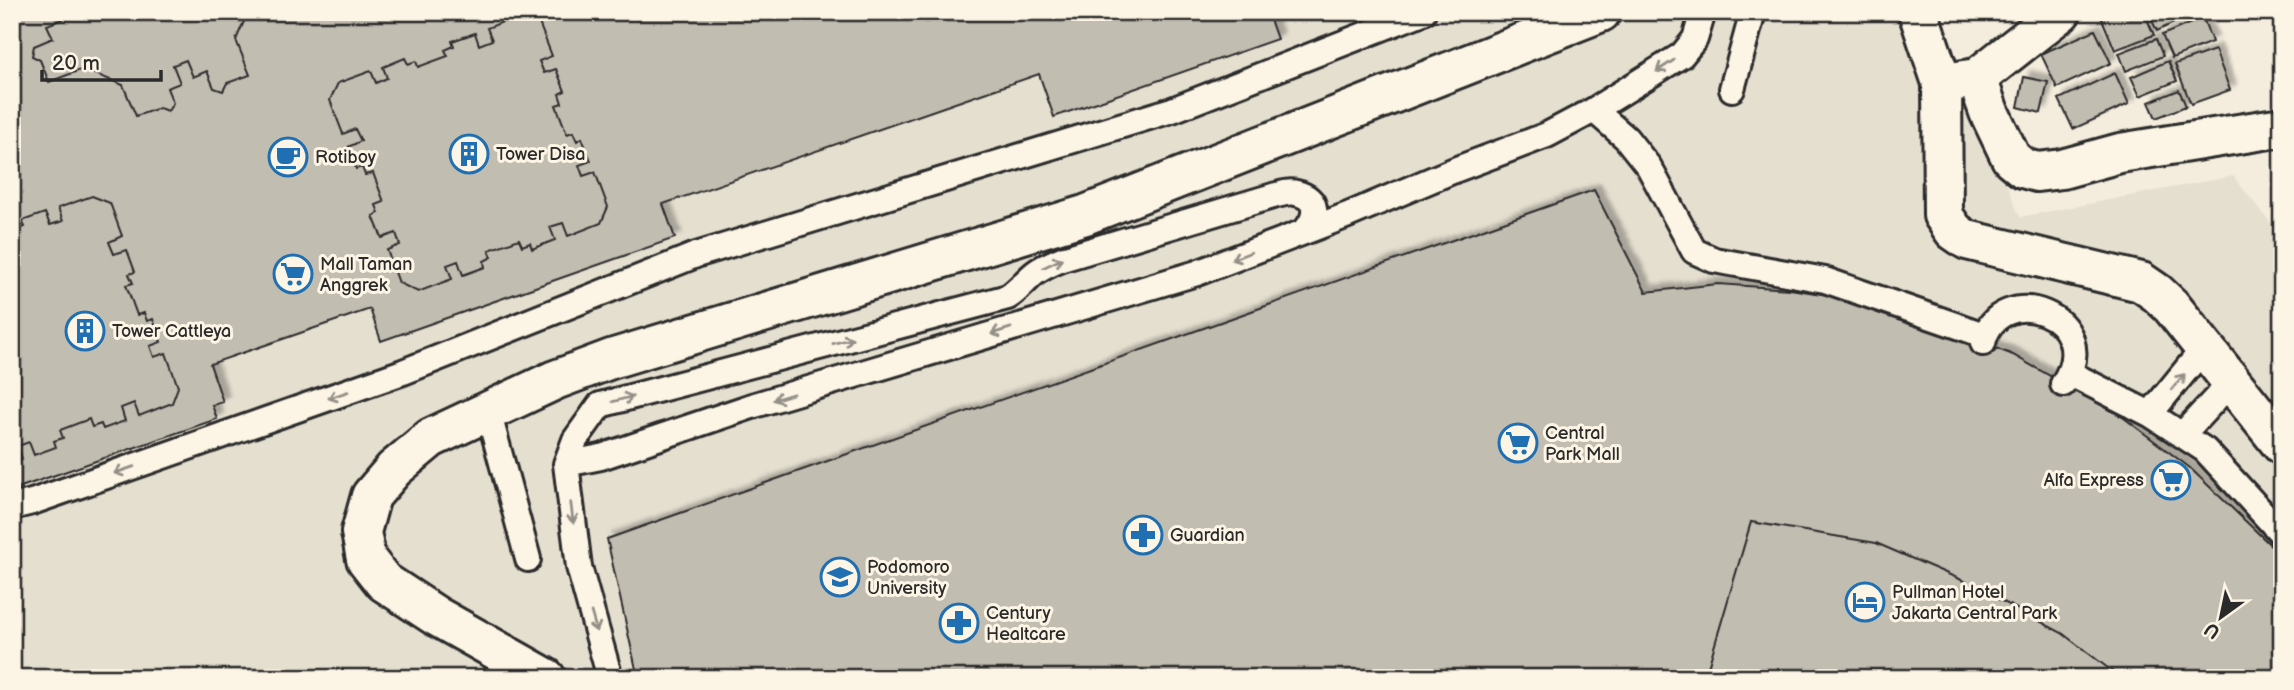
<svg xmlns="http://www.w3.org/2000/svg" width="2294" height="690" font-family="'Balsamiq Sans',sans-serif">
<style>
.built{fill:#e5dfd0}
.building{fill:#c2bdb1;stroke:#2b2b2b;stroke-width:2;filter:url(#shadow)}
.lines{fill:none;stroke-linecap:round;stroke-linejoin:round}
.service-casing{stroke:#2b2b2b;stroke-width:30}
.minor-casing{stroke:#2b2b2b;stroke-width:44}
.service{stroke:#fcf5e5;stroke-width:24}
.minor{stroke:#fcf5e5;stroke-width:38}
.oneway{stroke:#949088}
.labels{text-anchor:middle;stroke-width:6;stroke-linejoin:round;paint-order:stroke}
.poi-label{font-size:18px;fill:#2b2b2b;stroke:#fcf5e5;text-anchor:start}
</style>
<defs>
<filter id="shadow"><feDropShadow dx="6" dy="-6" stdDeviation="2" flood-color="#0004"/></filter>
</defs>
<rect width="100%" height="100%" fill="#f4edde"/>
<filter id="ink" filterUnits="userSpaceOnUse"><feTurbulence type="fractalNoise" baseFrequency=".0143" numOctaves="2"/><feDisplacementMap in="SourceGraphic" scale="14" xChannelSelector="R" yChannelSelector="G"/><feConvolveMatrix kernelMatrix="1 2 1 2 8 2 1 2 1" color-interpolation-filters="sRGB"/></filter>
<g filter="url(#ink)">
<path class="built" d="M 12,12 L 1937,12 L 2020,217 L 2233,176 L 2282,237 L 2282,678 L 12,678 Z"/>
<path class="building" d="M 12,12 L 1271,12 L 1268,14 L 1277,39 L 1054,117 L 1039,74 L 663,204 L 675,238 L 381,341 L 370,309 L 210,364 L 223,402 L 212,405 L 217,419 L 12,490 Z
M 60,12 L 248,12 L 236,40 L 250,75 L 227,83 L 223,91 L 214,88 L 207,71 L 193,77 L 186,60 L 173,65 L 180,83 L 167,88 L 173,103 L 168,111 L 159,108 L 136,116 L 123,85 L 83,69 L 49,82 L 40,60 L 32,56 L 34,46 L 53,38 L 47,25 L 63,19 Z
M 905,12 L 947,12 L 946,15 L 927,22 Z
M 2099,12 L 2144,12 L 2154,35 L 2115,50 Z
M 2148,12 L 2197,12 L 2157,31 Z
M 521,15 L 539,23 L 552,56 L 539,61 L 544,73 L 556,69 L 565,91 L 559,94 L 562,103 L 556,105 L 567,134 L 573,132 L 577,141 L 582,138 L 591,161 L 579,165 L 583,176 L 595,172 L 608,207 L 601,223 L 568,236 L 563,223 L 550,227 L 555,240 L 532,249 L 530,243 L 522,246 L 519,239 L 489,250 L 492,257 L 484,261 L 485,267 L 463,275 L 458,261 L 447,265 L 452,279 L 418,292 L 399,283 L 387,250 L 400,245 L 396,233 L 382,238 L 373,216 L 379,213 L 376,205 L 384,202 L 373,173 L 365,175 L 362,167 L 356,169 L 348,147 L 361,141 L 355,129 L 343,134 L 330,100 L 338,83 L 371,71 L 376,83 L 387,78 L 383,67 L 405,58 L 408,64 L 416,61 L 418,67 L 448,56 L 445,50 L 454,46 L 452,41 L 475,33 L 479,45 L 492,40 L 487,28 Z
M 2203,18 L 2212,42 L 2172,58 L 2162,35 Z
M 2095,30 L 2111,63 L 2057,88 L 2041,54 Z
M 2156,39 L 2163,56 L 2126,71 L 2119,53 Z
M 2215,50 L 2230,90 L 2191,104 L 2175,64 Z
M 2168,61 L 2177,81 L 2140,96 L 2131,77 Z
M 2115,73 L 2129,104 L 2073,129 L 2059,99 Z
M 2024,77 L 2048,82 L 2041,113 L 2018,107 Z
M 2179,90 L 2186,106 L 2156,118 L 2149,102 Z
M 1594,190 L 1646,292 L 1718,284 L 1790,289 L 1859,300 L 1937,325 L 2013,355 L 2124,418 L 2190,468 L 2282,556 L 2282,678 L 2121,678 L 2062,633 L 1964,581 L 1876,543 L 1751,522 L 1705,678 L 638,678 L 607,539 Z
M 92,196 L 110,203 L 122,236 L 109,242 L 114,254 L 127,250 L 135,272 L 129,274 L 133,283 L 126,285 L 137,315 L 144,313 L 147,321 L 153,319 L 161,342 L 150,346 L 154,357 L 166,353 L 178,387 L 172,403 L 139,416 L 134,403 L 121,408 L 125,421 L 103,429 L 101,424 L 92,427 L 89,419 L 60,430 L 63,438 L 54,441 L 56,447 L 34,455 L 29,442 L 18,446 L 22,459 L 12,463 L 12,239 L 18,237 L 16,230 L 25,227 L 22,221 L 45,213 L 50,225 L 63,221 L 58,208 Z
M 1751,522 L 1876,543 L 1964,581 L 2062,633 L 2121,678 L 1705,678 Z"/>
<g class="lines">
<defs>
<path id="service" d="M 1732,89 L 1753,12
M 1594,110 L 1626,138 L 1649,167 L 1694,251 L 1714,260 L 1825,280 L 1984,335
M 1983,343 C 1998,277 2107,316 2063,384
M 2069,373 L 2150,414 L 2205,450 L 2282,534
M 488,411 L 528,559
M 2150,414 L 2204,348
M 2182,435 L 2231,382
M 566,464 L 575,440 L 600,405 L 1008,297 C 1019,290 1025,281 1035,273 C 1043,267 1053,263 1062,259 L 1273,196 C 1281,194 1289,191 1296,193 C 1319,198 1318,216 1305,231
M 12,507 L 32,502 L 403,372 L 696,255 L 1172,110 L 1423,12
M 608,678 L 608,671 L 579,567 L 566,464 L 601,457 L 755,405 L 1197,273 L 1348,215 L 1457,169 L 1547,135 L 1594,110 L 1682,55 L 1695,39 L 1701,19 L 1700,12"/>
<path id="minor" d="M 1918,12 L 1942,83 L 1943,215 L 1954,231 L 1967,240 L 2141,282 L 2157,293 L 2171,306 L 2282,445
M 1977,78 L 1989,112 L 2011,158 L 2023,168 L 2037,172 L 2062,169 L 2120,153 L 2282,127
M 1951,82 L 1977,78 L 2061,12
M 546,678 L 436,616 L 384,582 L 366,559 L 361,532 L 371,496 L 394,469 L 431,438 L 555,380 L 611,359 L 1085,215 L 1601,12"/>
</defs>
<use href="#service" class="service-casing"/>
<use href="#minor" class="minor-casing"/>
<use href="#service" class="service"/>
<use href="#minor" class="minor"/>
</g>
<defs><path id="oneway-shaft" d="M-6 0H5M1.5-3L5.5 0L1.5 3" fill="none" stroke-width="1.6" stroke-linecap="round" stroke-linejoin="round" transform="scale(1.75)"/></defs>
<g class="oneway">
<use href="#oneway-shaft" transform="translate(1665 66) rotate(147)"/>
<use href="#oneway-shaft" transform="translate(1241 256) rotate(159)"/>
<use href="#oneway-shaft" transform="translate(1053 263) rotate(-25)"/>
<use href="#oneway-shaft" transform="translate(1001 331) rotate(163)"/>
<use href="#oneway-shaft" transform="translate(843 341) rotate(-15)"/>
<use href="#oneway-shaft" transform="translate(2178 382) rotate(-50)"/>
<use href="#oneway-shaft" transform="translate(338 395) rotate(161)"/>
<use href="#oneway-shaft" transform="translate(783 397) rotate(163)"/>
<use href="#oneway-shaft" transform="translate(623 399) rotate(-15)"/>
<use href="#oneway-shaft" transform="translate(124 470) rotate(161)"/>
<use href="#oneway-shaft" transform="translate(572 513) rotate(83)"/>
<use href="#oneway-shaft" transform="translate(594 622) rotate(74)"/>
</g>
</g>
<defs>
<symbol id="building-ring" viewBox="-11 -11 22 22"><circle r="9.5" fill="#fcf5e5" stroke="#1f6fb2" stroke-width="1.5"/><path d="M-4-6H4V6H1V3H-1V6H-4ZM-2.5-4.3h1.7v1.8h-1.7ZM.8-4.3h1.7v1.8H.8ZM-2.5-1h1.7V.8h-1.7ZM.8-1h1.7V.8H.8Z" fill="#1f6fb2"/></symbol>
<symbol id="cafe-ring" viewBox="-11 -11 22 22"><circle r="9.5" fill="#fcf5e5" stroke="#1f6fb2" stroke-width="1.5"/><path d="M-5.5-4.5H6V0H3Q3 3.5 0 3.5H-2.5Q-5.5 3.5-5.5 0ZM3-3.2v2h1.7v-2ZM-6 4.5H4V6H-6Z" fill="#1f6fb2"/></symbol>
<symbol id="supermarket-ring" viewBox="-11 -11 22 22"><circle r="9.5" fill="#fcf5e5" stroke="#1f6fb2" stroke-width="1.5"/><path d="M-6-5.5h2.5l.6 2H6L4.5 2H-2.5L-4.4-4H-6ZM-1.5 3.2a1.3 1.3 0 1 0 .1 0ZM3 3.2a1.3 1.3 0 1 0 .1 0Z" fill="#1f6fb2"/></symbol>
<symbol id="pharmacy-ring" viewBox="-11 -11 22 22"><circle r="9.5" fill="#fcf5e5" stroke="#1f6fb2" stroke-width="1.5"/><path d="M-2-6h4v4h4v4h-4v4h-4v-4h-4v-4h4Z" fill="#1f6fb2"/></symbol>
<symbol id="university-ring" viewBox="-11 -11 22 22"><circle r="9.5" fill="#fcf5e5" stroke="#1f6fb2" stroke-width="1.5"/><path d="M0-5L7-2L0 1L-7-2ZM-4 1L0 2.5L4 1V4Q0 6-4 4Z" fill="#1f6fb2"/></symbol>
<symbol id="hotel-ring" viewBox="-11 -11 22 22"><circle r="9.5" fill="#fcf5e5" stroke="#1f6fb2" stroke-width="1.5"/><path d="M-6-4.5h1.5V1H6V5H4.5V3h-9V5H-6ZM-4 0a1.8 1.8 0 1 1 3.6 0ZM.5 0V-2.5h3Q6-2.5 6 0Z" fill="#1f6fb2"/></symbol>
</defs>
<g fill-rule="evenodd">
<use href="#building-ring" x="447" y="132" width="44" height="44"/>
<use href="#cafe-ring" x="266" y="135" width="44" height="44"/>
<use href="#supermarket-ring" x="271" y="252" width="44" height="44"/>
<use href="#building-ring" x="63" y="309" width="44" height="44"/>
<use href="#supermarket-ring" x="1496" y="421" width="44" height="44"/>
<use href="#supermarket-ring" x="2149" y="458" width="44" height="44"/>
<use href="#pharmacy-ring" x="1121" y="513" width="44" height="44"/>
<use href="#university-ring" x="818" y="555" width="44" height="44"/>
<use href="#hotel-ring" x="1843" y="580" width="44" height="44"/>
<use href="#pharmacy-ring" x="937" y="601" width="44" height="44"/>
</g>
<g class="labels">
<g class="poi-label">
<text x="496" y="160">Tower Disa</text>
<text x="315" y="163">Rotiboy</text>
<text x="320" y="270">Mall Taman<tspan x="320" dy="21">Anggrek</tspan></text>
<text x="112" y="337">Tower Cattleya</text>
<text x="1545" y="439">Central<tspan x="1545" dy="21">Park Mall</tspan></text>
<text x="2144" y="486" text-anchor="end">Alfa Express</text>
<text x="1170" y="541">Guardian</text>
<text x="867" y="573">Podomoro<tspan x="867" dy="21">University</tspan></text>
<text x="1892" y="598">Pullman Hotel<tspan x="1892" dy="21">Jakarta Central Park</tspan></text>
<text x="986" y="619">Century<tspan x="986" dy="21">Healtcare</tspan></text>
</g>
</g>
<rect width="2294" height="690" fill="none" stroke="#fcf5e5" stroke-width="42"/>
<rect x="21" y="21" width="2252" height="648" fill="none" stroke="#2b2b2b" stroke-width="2.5" filter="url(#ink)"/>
<g transform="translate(2221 617) rotate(213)" stroke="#fcf5e5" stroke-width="5" paint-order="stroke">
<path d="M0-5L12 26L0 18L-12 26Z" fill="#2b2b2b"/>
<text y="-10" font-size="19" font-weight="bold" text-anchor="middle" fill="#2b2b2b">U</text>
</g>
<path d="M42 70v10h119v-10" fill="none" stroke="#2b2b2b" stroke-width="3.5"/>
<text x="52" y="70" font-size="21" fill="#2b2b2b" stroke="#fcf5e5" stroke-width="5" paint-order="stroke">20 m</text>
</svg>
